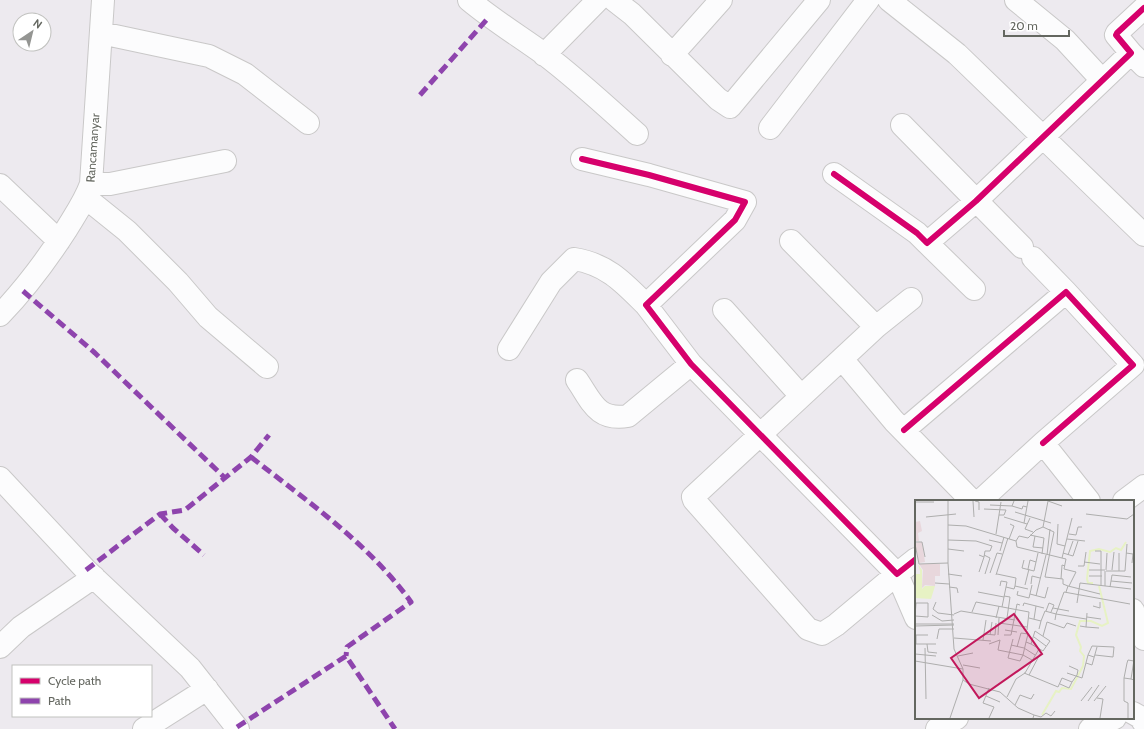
<svg xmlns="http://www.w3.org/2000/svg" width="1144" height="729" font-family="Cabin,sans-serif">
<style>
.lines{fill:none;stroke-linecap:round;stroke-linejoin:round}
.minor-casing{stroke:#c9c8c8;stroke-width:24}
.minor{stroke:#fcfcfd;stroke-width:22}
.quiet{stroke:#8e44ad;stroke-width:5;stroke-dasharray:10 5;stroke-linecap:butt}
.cycleway-casing{stroke:#fff;stroke-width:8}
.cycleway{stroke:#d6006c;stroke-width:6}
.labels{text-anchor:middle;stroke-width:3;stroke-linejoin:round;paint-order:stroke}
.street-label{font-size:12px;fill:#646760;stroke:#fff}
.inset-river{fill:none;stroke:#e7f2c4;stroke-width:2}
.inset-road{fill:none;stroke:#aeaead;stroke-width:1}
.view{fill:#c2185b;fill-opacity:0.15;stroke:#c2185b;stroke-width:2}
.inset-edge{fill:none;stroke:#646760;stroke-width:2}
</style>
<rect width="100%" height="100%" fill="#edeaef"/>
<g class="lines">
<defs>
<path id="minor" d="M 469,0 C 493,20 519,36 544,54 C 577,79 607,107 637,134
M 614,0 L 632,14 L 718,99 L 730,107 L 819,0
M 889,0 L 957,54 L 1144,235
M 1016,0 L 1065,40 L 1101,79
M 101,33 L 209,56 L 245,74 L 308,123
M 1131,53 L 1144,66
M 544,55 L 598,0
M 672,55 L 721,0
M 902,125 L 1022,247
M 770,128 L 868,0
M 582,159 L 649,175 L 745,202 L 735,220 L 646,305 L 691,364 L 897,574 L 916,559
M 834,174 L 917,233 L 927,243 L 976,201 L 1131,53 L 1116,35 L 1117,33 L 1144,8
M 91,184 L 110,184 L 225,161
M 0,185 L 59,241
M 86,198 L 127,231 L 178,282 L 208,317 L 267,367
M 791,241 L 876,327
M 927,243 L 974,289
M 1033,258 L 1066,292
M 911,299 L 876,327 L 693,497 L 694,500 L 808,629 L 822,634 L 836,625 L 897,574 L 916,618
M 724,310 L 801,396
M 0,315 C 25,289 46,261 66,230 C 75,215 85,201 91,184 L 103,0
M 509,349 L 551,282 L 574,259 C 607,264 624,283 646,305
M 842,359 L 894,421 L 972,501
M 577,380 C 592,402 597,421 628,416 L 691,364
M 904,430 L 1066,292 L 1133,365 L 1043,443
M 0,478 L 86,570 L 190,668 L 238,729
M 980,501 L 1043,443 L 1089,501
M 1124,501 L 1144,486
M 1133,610 L 1144,639
M 0,647 L 21,627 L 94,577
M 1133,713 L 1140,717 L 1144,723
M 144,729 L 207,689
M 937,729 L 957,718
M 1090,729 L 1115,718"/>
</defs>
<use href="#minor" class="minor-casing"/>
<use href="#minor" class="minor"/>
<path class="quiet" d="M 420,95 L 489,17
M 23,291 L 95,353 L 225,478
M 251,457 C 307,501 369,544 411,602 L 347,647 L 346,656
M 160,514 L 173,528 L 204,555
M 86,570 L 160,514 L 185,510 L 251,457 L 269,435
M 237,727 L 346,656 L 395,729"/>
<defs>
<path id="cycleway" d="M 582,159 L 649,175 L 745,202 L 735,220 L 646,305 L 691,364 L 897,574 L 916,559
M 834,174 L 917,233 L 927,243 L 976,201 L 1131,53 L 1116,35 L 1117,33 L 1144,8
M 904,430 L 1066,292 L 1133,365 L 1043,443"/>
</defs>
<use href="#cycleway" class="cycleway-casing"/>
<use href="#cycleway" class="cycleway"/>
</g>
<g class="labels">
<g class="street-label">
<text transform="translate(93 148) rotate(-86)" y="4">Rancamanyar</text>
</g>
</g>
<g transform="translate(915 500)">
<rect width="219" height="219" fill="#edeaef"/>
<path d="M 5,21 L 7,31 L 3,33 L 4,41 L 0,41 L 0,22 ZM 7,42 L 10,62 L 4,63 L 0,43 ZM 4,64 L 25,64 L 25,76 L 20,76 L 20,86 L 10,85 L 7,88 L 8,70 Z" fill="#e8d7dc"/>
<path d="M 3,64 L 7,70 L 7,89 L 10,86 L 20,86 L 16,99 L 0,98 L 0,74 L 5,74 L 5,71 Z" fill="#e7f2c4"/>
<path class="inset-river" d="M 178,83 L 173,83 L 172,79 L 175,51 L 184,49 L 195,52 L 201,48 L 206,50 L 211,42M 127,215 L 141,191 L 144,192 L 147,188 L 156,189 L 168,166 L 169,156 L 165,151 L 166,147 L 161,135 L 165,121 L 176,121 L 187,126 L 193,123 L 184,86"/>
<path class="inset-road" d="M 33,1 L 33,63 L 39,149 L 48,169 L 48,180 L 35,218M 58,1 L 59,17M 60,1 L 64,2 L 64,10M 99,1 L 97,6 L 107,9 L 108,6 L 112,7M 133,1 L 147,6M 0,2 L 19,2M 75,5 L 97,6M 69,9 L 91,10 L 89,15 L 84,15M 100,12 L 136,23M 171,14 L 212,19 L 219,14M 11,17 L 41,14M 89,17 L 112,24M 115,18 L 110,29 L 118,32M 109,23 L 113,1M 143,24 L 142,44 L 150,46M 33,25 L 51,26 L 101,41 L 104,36 L 113,38 L 121,30 L 128,27 L 133,1M 128,27 L 139,32 L 130,77 L 148,79 L 148,84 L 153,86 L 151,92M 81,34 L 86,2M 154,34 L 161,35 L 163,27 L 167,27M 115,35 L 129,38 L 127,54M 120,36 L 118,47 L 128,48M 94,39 L 99,26 L 95,24M 152,39 L 170,41M 33,40 L 61,41 L 77,46 L 75,51 L 70,51 L 69,57 L 64,55M 74,40 L 87,43M 101,41 L 102,47 L 151,59 L 149,69 L 161,72 L 154,86M 0,42 L 7,42 L 10,57M 0,44 L 4,64 L 33,63M 33,49 L 49,51M 85,51 L 89,37M 180,51 L 186,51 L 186,86M 148,53 L 158,56 L 163,41M 211,53 L 218,54 L 217,63M 69,55 L 75,58 L 70,74M 132,55 L 135,29M 153,55 L 158,41M 147,58 L 157,18M 109,60 L 107,68 L 119,71 L 123,53M 169,62 L 185,64M 163,66 L 169,66 L 171,52M 113,69 L 115,60 L 121,62M 174,70 L 190,70M 191,70 L 192,53M 197,70 L 199,52M 191,71 L 210,71 L 212,44M 204,71 L 204,53M 64,72 L 69,57M 75,73 L 82,53 L 87,54M 33,74 L 47,76M 82,74 L 101,78 L 100,86M 81,75 L 93,38M 174,76 L 187,76M 146,79 L 147,65 L 150,66M 196,81 L 217,83M 20,83 L 34,84M 116,84 L 117,76 L 125,78M 110,85 L 114,69M 85,86 L 86,81 L 92,82 L 87,107M 153,86 L 185,94M 190,86 L 190,71M 34,87 L 42,88 L 43,93M 91,87 L 99,89 L 100,86 L 113,89M 195,87 L 197,75 L 216,77M 103,91 L 102,95 L 114,98 L 117,85M 63,92 L 89,97M 115,94 L 130,98 L 133,87M 89,96 L 95,97 L 92,118M 121,96 L 131,55M 21,102 L 18,109 L 23,113 L 39,115M 162,103 L 165,83 L 216,89M 108,106 L 109,103 L 129,108M 178,106 L 185,108 L 185,102M 138,108 L 154,111M 131,111 L 134,103 L 139,105 L 136,112M 57,112 L 61,102 L 114,112 L 112,130M 39,114 L 46,111 L 100,120M 17,115 L 27,121 L 39,120M 0,116 L 13,117 L 13,103 L 1,103 L 0,116M 172,117 L 186,119M 81,118 L 84,106M 114,118 L 126,121 L 124,129M 119,119 L 121,106M 140,120 L 141,114 L 171,119M 126,121 L 130,111 L 141,114 L 149,92 L 215,104M 84,123 L 112,127M 0,124 L 39,124M 0,126 L 39,125M 165,126 L 171,127 L 172,113M 171,127 L 184,128M 90,130 L 102,132M 120,131 L 135,141 L 128,151 L 116,144 ZM 69,134 L 80,135 L 81,123M 13,135 L 1,135 L 1,144 L 21,144M 75,135 L 77,122M 83,135 L 84,118M 89,135 L 96,135 L 102,104 L 105,105M 128,136 L 132,122 L 149,128 L 152,123 L 161,126M 119,137 L 131,146M 39,138 L 76,141M 22,139 L 24,129 L 39,129M 98,139 L 93,158 L 105,161 L 108,155 L 117,160M 68,140 L 71,120M 12,144 L 13,152 L 22,153M 74,144 L 85,140 L 83,150 L 108,155 L 111,142 L 116,144M 96,145 L 109,148 L 120,155M 102,147 L 106,133 L 113,134 L 111,142M 10,148 L 11,199M 0,154 L 21,156M 173,155 L 177,146 L 199,147 L 198,157 L 180,155M 43,156 L 58,153M 219,160 L 216,179 L 219,180M 0,161 L 48,169M 171,163 L 177,165 L 182,147M 48,165 L 65,168M 109,173 L 114,175 L 125,154 L 128,154M 152,173 L 167,178 L 173,155 L 179,157M 114,175 L 143,187 L 147,178 L 157,182 L 162,175 L 163,170 L 154,166M 209,178 L 209,201 L 213,203 L 213,218M 216,179 L 209,178 L 212,163 L 213,160 L 219,161M 48,180 L 54,184 L 85,192 L 103,208 L 119,215 L 118,218M 145,184 L 154,188 L 157,182M 74,188 L 68,203 L 79,207 L 74,218M 71,196 L 85,202M 92,197 L 101,179 L 110,173 L 124,149M 182,198 L 188,199 L 185,218M 166,201 L 177,187M 173,201 L 184,185M 179,201 L 191,186M 100,205 L 105,195 L 116,199 L 119,194M 119,215 L 126,217 L 131,213 L 136,216 L 140,211"/>
<path class="view" d="M 99,114 L 127,154 L 64,198 L 36,158 Z"/>
<rect width="219" height="219" class="inset-edge"/>
</g>
<rect x="12" y="665" width="140" height="52" fill="#ffffff" stroke="#c1c2bf"/>
<rect x="20" y="678" width="20" height="6" fill="#d6006c" stroke="#c1c2bf"/>
<text x="48" y="685" font-size="12" fill="#646760">Cycle path</text>
<rect x="20" y="698" width="20" height="6" fill="#8e44ad" stroke="#c1c2bf"/>
<text x="48" y="705" font-size="12" fill="#646760">Path</text>
<g transform="translate(32 32) rotate(35)"><circle r="19" fill="#ffffff" stroke="#c1c2bf"/>
<path d="M0-3L7 15L0 10L-7 15Z" fill="#949592"/>
<text y="-6" font-size="11" font-weight="bold" text-anchor="middle" fill="#646760">N</text>
</g>
<path d="M1004 30v6h65v-6" fill="none" stroke="#646760" stroke-width="2"/>
<text x="1010" y="30" font-size="12" fill="#646760" stroke="#ffffff" stroke-width="3" paint-order="stroke">20 m</text>
</svg>
